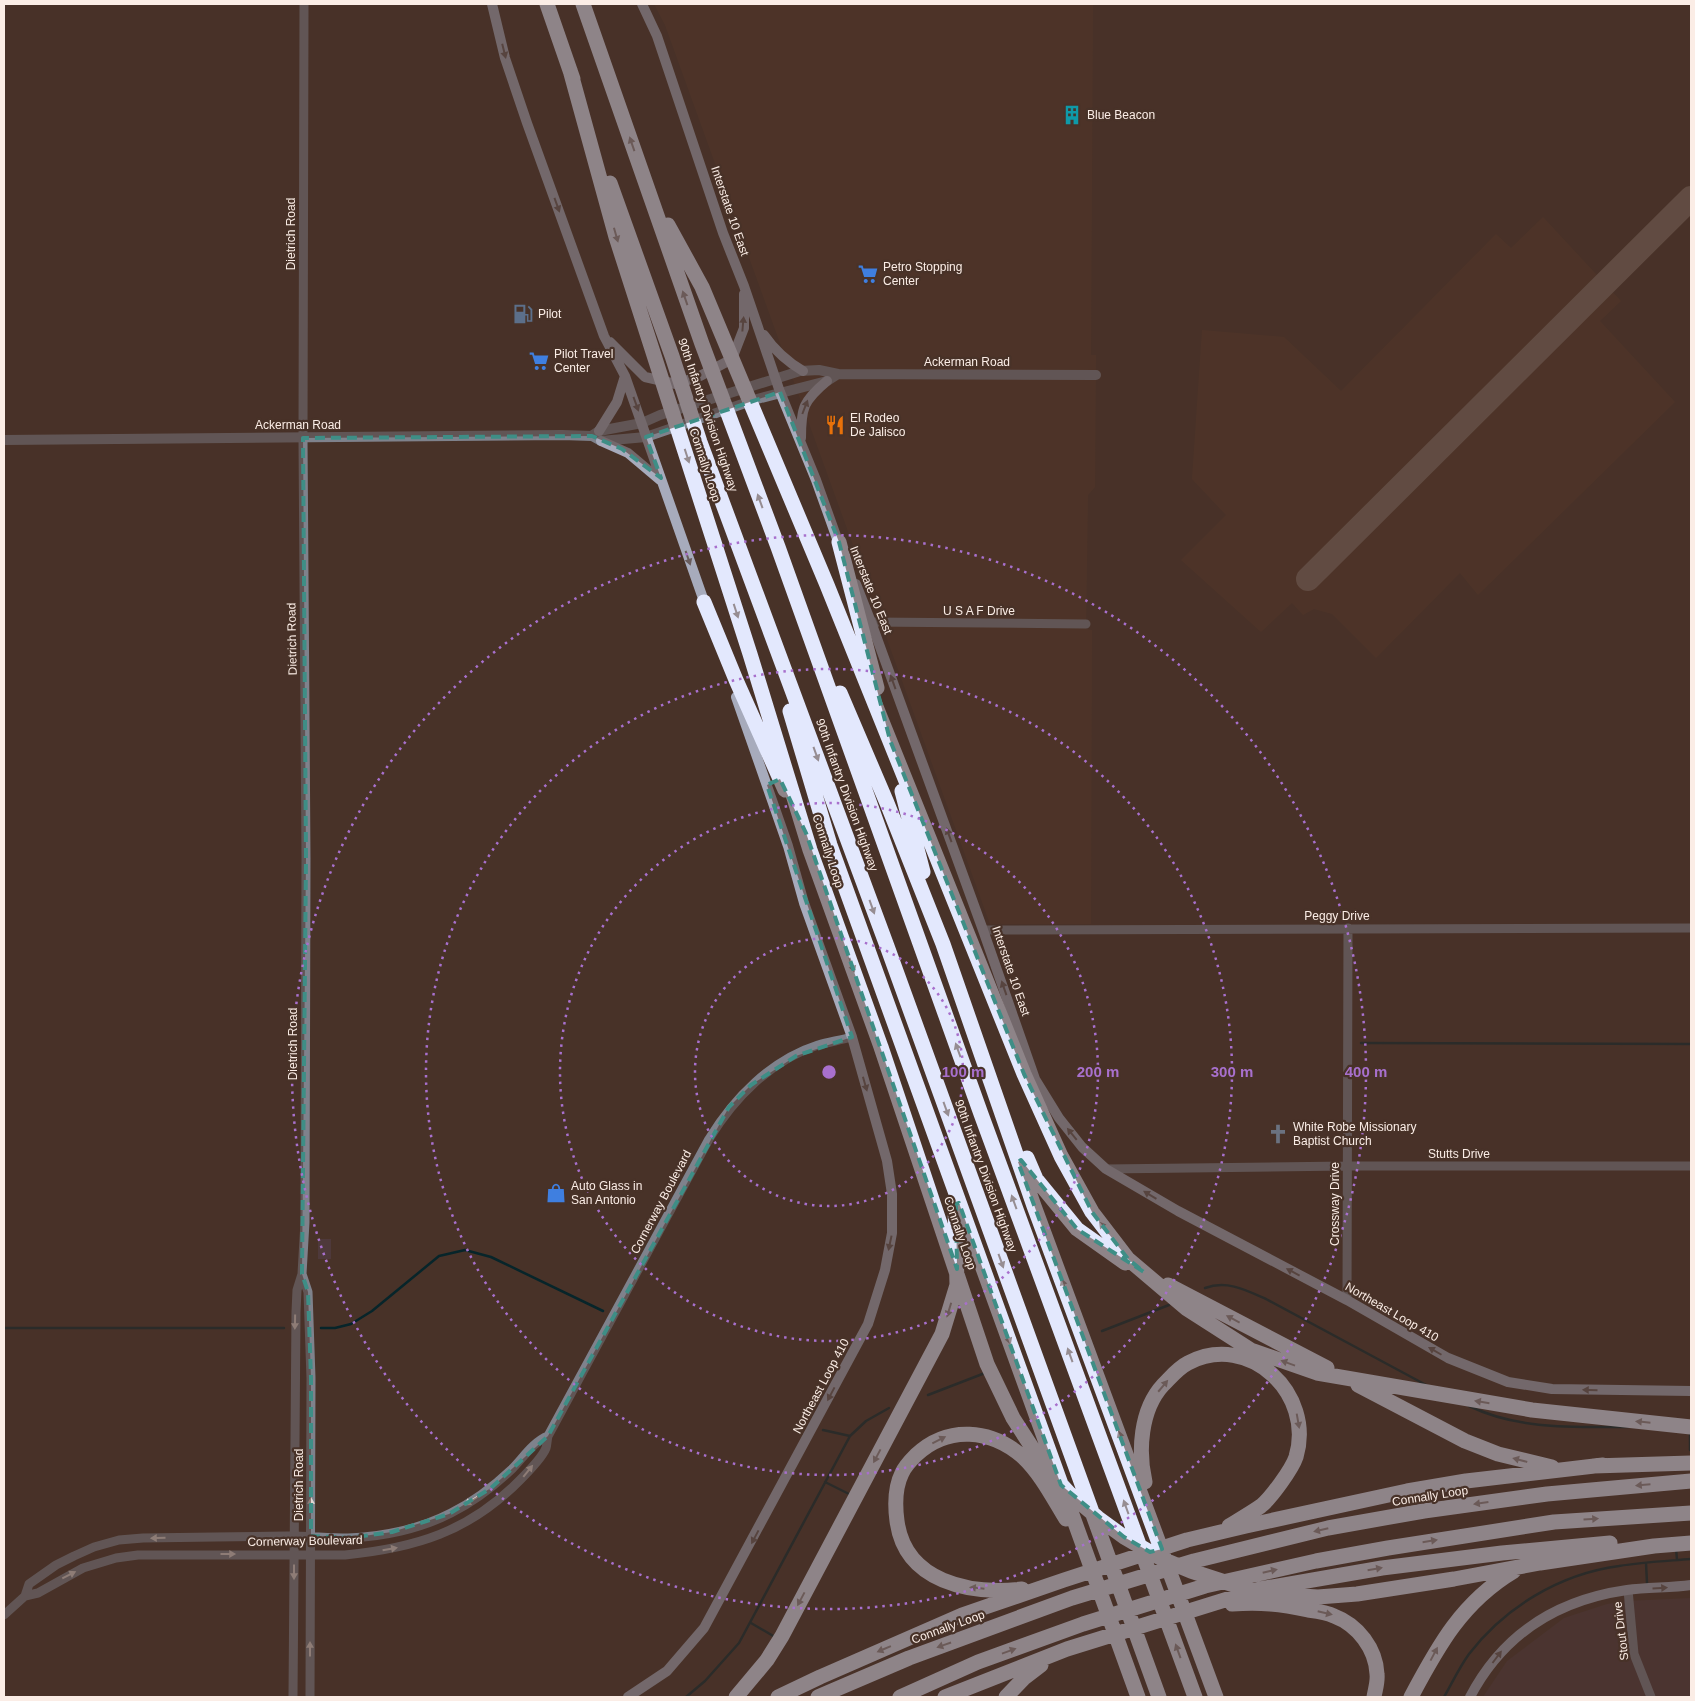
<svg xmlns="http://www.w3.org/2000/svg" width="1695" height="1701" font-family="Helvetica,sans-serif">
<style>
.built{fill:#533729}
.industrial{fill:#4e393b}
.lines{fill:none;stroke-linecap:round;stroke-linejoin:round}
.stream{stroke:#07252a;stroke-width:2.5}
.taxiway{stroke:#7f6c62;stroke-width:24}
.minor{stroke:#7f828c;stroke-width:9}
.tertiary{stroke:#7f828c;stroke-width:10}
.secondary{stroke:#a7abbc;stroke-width:10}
.motorway{stroke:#e3e8fd;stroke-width:15}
.oneway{fill:#695c5c}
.oneway2{fill:#968d92}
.oneway3{fill:#e2d8d4}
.marked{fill:none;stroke:#3e8e86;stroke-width:4;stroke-dasharray:10 6;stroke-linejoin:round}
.ring{fill:none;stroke:#a870cd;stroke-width:2.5;stroke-dasharray:2.5 5}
.labels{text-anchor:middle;stroke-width:4.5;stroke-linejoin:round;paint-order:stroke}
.poi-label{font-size:12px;fill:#fbede6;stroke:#483228;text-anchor:start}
.street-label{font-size:12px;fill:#fbede6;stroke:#483228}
.centre{fill:#a870cd;stroke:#483228;stroke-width:2.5}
.ring-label{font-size:15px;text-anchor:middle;font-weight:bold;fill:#a870cd;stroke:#483228;stroke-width:4.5;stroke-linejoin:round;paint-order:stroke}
</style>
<rect width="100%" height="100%" fill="#483228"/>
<path class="built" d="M 654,4 L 1093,4 L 1091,355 L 1096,355 L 1095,487 L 1088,495 L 1086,629 L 1092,630 L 1091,924 L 990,924 L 665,25 Z
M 1543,217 L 1621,301 L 1600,321 L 1675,402 L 1478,595 L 1460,573 L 1376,658 L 1332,614 L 1314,609 L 1303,615 L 1292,603 L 1261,632 L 1181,560 L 1226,515 L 1192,479 L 1202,330 L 1284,337 L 1341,391 L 1496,234 L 1511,248 Z"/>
<path class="industrial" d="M 318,1239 L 331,1239 L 331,1259 L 318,1259 Z
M 1691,1598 L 1691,1697 L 1483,1697 L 1507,1661 L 1564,1618 L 1607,1604 L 1626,1601 Z"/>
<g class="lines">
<path class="stream" d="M 1361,1043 L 1691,1044
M 1205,1288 C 1227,1280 1246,1290 1266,1299 L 1428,1386
M 4,1328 L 284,1328
M 321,1328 L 335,1328 L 351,1324 L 372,1311 L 439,1256 L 465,1250 L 491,1257 L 603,1311
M 1102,1331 L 1169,1305
M 928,1395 L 985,1373
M 1469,1406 C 1519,1430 1573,1427 1628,1427
M 823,1430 L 850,1436
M 1690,1450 L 1690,1431
M 825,1482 L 851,1495
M 1676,1548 L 1677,1560
M 1646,1563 L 1647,1583
M 751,1623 L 775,1637
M 686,1697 L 705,1681 L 739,1643 L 850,1436 L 866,1421 L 889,1408
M 1444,1697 C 1452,1683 1459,1668 1469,1654 C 1505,1607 1560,1574 1619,1566 C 1643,1562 1667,1561 1691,1559"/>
<path class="taxiway" d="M 1308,579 L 1691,198"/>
<path class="minor" d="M 871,622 L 1086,624
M 983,930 L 1691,928
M 1106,1169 L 1347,1166 L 1691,1166
M 302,1274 L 308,1292 L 311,1378 L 310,1697
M 1347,1300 L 1348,928
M 1628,1590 L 1634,1654 L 1651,1697
M 25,1596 L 29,1584 L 56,1565 L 74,1556 L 94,1547 L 119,1540 L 143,1538 C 191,1537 239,1537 287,1536 C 308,1536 328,1538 348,1538 C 382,1537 420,1529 451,1513 C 473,1502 493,1487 512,1469 C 523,1458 533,1442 548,1436
M 4,1615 L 25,1596 L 38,1593 L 83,1568 L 116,1558 L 138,1555 L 345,1555 C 415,1548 469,1532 520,1480 C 527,1473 542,1458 546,1448 C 547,1445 547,1440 548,1436 L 709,1139 C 734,1098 771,1060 818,1045 C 829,1042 841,1040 852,1037
M 293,1697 L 296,1312 L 297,1290 L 302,1274 L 305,1222 L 306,858 L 303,438 L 304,4"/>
<path class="tertiary" d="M 593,435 L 599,431 L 642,423 L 660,415 L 800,371 L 819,370 L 838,374 L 1096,375
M 4,440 L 562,435 L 592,436 L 601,441 L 646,437 L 757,399 L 827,381 L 838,374"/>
<path class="secondary" d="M 492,4 L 505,58 L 527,123 L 604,336 L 625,376 L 706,607
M 642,4 L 657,36 L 723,233 L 744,286 L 780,392 L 816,480 L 840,547
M 764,335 C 775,351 786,361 803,371
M 610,342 L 645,377 L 676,384 L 700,376 L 732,359 L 744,328 L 744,294
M 599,431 L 617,402 L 625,376
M 801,438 C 801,408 803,401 827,381
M 601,441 L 628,453 L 660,480
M 856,584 L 871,622 L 983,930 L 1035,1079 L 1059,1118 L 1082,1147 L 1106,1169 L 1178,1211 L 1347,1300 L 1448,1358 L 1508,1382 L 1552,1389 L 1691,1391
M 628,1697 L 667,1671 L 704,1628 L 868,1324 L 885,1270 L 892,1233 L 892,1194 L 887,1161 L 852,1037 L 804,903 L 788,846 L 736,697
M 1470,1697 C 1503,1634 1557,1600 1627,1590 C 1648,1587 1670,1588 1691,1585"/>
<path class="motorway" d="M 547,4 L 573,79
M 583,4 L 702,344 L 778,547 L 981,1114 L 1195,1697
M 570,70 L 616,237 L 750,654 L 810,850 L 881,1047 L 987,1364 L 1013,1418 L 1044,1466 L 1070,1494 L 1098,1518 L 1124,1537 L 1162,1559 L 1191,1571 L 1237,1586 L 1284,1595 L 1318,1597 L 1357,1594 L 1454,1579 L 1540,1563 L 1654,1546 L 1691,1543
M 610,183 L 672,356 L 700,442 L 887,946 L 1159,1697
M 668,225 L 702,287 L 827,585 L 1024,1074 L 1061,1156 L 1092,1212 L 1128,1259 L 1187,1309 L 1251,1350 L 1317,1373 L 1532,1410 L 1691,1427
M 839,542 L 877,688
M 704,602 L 736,680 L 785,790
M 840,693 L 887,803 L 943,944 L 1034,1206 L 1216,1697
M 790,711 L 830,845 L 1138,1697
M 902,791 L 923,872
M 1027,1158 L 1036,1179 L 1077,1229 L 1125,1263
M 1168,1285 L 1327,1368
M 1358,1385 L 1465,1441 L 1498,1454 L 1552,1467
M 1593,1466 L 1691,1463
M 1145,1482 C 1138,1452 1140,1410 1163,1385 C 1171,1377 1178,1368 1188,1363 C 1249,1331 1315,1394 1296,1457 C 1292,1469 1271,1498 1261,1506 C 1251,1513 1239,1520 1229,1526
M 1022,1589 C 970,1595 905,1582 897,1521 C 895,1506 895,1487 902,1473 C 905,1466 911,1460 916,1455 C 948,1425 991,1429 1023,1457 C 1041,1474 1053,1498 1066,1519
M 1232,1604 C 1261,1602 1280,1604 1308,1610 C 1316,1611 1326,1612 1334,1616 C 1358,1625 1376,1649 1377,1674 C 1378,1682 1375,1690 1374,1697
M 736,1697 L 767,1660 L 782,1636 L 942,1334 L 957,1285 L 955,1204
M 778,1697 L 820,1677 L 962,1615 L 1064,1580 L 1187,1540 L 1246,1526 L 1407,1491 L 1466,1481 L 1603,1465
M 818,1697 L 909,1658 L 1072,1598 L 1194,1561 L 1328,1528 L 1424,1511 L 1547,1494 L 1691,1481
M 900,1697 L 978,1662 L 1083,1624 L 1205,1586 L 1316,1561 L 1388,1548 L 1554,1522 L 1691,1513
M 945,1697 L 1067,1649 L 1260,1589 L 1382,1568 L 1502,1553 L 1610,1543
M 1006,1697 L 1024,1678 L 1041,1665
M 1411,1697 C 1438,1646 1462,1602 1514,1571"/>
</g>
<defs><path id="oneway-solid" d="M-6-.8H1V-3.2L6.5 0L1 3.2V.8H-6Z" transform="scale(1.25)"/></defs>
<g class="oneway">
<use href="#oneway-solid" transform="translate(504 51) rotate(76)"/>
<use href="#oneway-solid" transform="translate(557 205) rotate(70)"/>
<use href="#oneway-solid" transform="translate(743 324) rotate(-85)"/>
<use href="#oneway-solid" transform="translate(636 404) rotate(70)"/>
<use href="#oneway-solid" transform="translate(805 407) rotate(-69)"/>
<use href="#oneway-solid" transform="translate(688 558) rotate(71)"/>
<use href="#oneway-solid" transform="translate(893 682) rotate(-110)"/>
<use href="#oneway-solid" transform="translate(949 835) rotate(-110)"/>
<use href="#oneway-solid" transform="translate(1004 988) rotate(-109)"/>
<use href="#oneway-solid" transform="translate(865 1084) rotate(74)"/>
<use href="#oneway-solid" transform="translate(1072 1134) rotate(-129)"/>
<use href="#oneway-solid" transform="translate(1150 1195) rotate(-149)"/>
<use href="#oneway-solid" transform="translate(890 1243) rotate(102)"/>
<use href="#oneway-solid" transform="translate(1293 1272) rotate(-152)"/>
<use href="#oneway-solid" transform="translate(1435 1351) rotate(-150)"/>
<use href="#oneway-solid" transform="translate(1590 1390) rotate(-179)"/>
<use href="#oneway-solid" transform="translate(831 1394) rotate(118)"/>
<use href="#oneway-solid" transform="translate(755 1537) rotate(118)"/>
<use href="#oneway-solid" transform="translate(1660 1588) rotate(-4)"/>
<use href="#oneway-solid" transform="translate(1497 1657) rotate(-53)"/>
</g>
<g class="oneway2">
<use href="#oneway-solid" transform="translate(632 144) rotate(-109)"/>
<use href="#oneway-solid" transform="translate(616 235) rotate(74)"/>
<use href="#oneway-solid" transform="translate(685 298) rotate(-109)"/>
<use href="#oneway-solid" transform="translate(687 456) rotate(72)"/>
<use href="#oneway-solid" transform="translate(760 501) rotate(-110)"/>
<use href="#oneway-solid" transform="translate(736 611) rotate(72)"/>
<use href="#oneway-solid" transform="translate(816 754) rotate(70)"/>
<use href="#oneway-solid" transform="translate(872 907) rotate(70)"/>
<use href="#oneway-solid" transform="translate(852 965) rotate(70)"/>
<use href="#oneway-solid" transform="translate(958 1050) rotate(-110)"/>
<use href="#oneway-solid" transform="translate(946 1109) rotate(70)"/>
<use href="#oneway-solid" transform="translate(1014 1202) rotate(-110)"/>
<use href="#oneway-solid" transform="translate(1104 1228) rotate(-128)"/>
<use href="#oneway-solid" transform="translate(1001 1261) rotate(70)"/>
<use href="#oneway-solid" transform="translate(1064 1286) rotate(-110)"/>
<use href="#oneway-solid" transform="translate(949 1310) rotate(107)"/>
<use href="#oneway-solid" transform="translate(1233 1319) rotate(-152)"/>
<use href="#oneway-solid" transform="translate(1008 1337) rotate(70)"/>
<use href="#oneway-solid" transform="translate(1070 1355) rotate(-110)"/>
<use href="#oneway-solid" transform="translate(1288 1363) rotate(-160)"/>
<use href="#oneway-solid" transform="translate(1163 1386) rotate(-50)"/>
<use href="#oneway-solid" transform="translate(1482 1402) rotate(-171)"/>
<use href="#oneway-solid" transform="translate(1298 1421) rotate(80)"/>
<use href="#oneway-solid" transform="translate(1643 1422) rotate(-174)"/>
<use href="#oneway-solid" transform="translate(1121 1438) rotate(-110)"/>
<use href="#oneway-solid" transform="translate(939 1440) rotate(-27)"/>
<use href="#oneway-solid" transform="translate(877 1456) rotate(118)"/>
<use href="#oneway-solid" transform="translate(1520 1460) rotate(-165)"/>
<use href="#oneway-solid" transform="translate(1643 1485) rotate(175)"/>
<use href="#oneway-solid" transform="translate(1481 1503) rotate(172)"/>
<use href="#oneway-solid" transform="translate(1126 1507) rotate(-110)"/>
<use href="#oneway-solid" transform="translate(1591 1519) rotate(-4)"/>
<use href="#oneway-solid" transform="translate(1321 1530) rotate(167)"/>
<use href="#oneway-solid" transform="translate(1430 1541) rotate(-9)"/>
<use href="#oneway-solid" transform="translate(1375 1569) rotate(-10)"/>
<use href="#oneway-solid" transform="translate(1270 1571) rotate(-13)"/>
<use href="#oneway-solid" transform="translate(977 1588) rotate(-174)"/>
<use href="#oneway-solid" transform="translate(801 1599) rotate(118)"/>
<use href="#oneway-solid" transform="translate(1325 1613) rotate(13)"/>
<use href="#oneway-solid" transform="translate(944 1645) rotate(161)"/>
<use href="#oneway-solid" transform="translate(884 1649) rotate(157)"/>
<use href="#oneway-solid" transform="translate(1009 1651) rotate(-20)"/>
<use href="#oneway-solid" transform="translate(1178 1651) rotate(-110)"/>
<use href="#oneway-solid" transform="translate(1434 1654) rotate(-62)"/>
</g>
<g class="oneway3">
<use href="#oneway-solid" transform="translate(295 1322) rotate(91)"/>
<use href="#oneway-solid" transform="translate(528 1471) rotate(-51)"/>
<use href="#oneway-solid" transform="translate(471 1501) rotate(147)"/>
<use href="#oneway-solid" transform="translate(311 1505) rotate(-90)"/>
<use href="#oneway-solid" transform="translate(158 1538) rotate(179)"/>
<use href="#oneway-solid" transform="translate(390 1549) rotate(-10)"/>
<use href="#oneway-solid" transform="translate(228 1554)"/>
<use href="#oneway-solid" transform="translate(294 1572) rotate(90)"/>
<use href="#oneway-solid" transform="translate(69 1575) rotate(-27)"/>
<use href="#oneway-solid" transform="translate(310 1649) rotate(-90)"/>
</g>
<path d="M0 0H1695V1701H0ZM 780,392 L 839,542 L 890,740 L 1024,1074 L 1092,1212 L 1128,1259 L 1144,1272 L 1077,1229 L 1021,1160 L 1018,1162 L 1162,1549 L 1150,1552 L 1124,1537 L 1061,1485 L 959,1203 L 956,1204 L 957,1269 L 806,833 L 780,779 L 767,785 L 852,1037 L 796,1056 L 751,1085 L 729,1107 L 548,1436 L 491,1488 L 449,1514 L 392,1532 L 349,1538 L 311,1536 L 311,1378 L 308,1292 L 302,1274 L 306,858 L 303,438 L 592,436 L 622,449 L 661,478 L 646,437 Z" fill="#483228" fill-opacity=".55" fill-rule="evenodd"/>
<path class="marked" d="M 780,392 L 839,542 L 890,740 L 1024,1074 L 1092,1212 L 1128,1259 L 1144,1272 L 1077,1229 L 1021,1160 L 1018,1162 L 1162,1549 L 1150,1552 L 1124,1537 L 1061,1485 L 959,1203 L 956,1204 L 957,1269 L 806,833 L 780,779 L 767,785 L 852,1037 L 796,1056 L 751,1085 L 729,1107 L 548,1436 L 491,1488 L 449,1514 L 392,1532 L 349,1538 L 311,1536 L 311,1378 L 308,1292 L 302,1274 L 306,858 L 303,438 L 592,436 L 622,449 L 661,478 L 646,437 Z"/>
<g class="ring">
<circle cx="829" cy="1072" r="134"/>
<circle cx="829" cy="1072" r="269"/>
<circle cx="829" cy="1072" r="403"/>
<circle cx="829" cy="1072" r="537"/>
</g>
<defs>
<symbol id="building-bare" viewBox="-9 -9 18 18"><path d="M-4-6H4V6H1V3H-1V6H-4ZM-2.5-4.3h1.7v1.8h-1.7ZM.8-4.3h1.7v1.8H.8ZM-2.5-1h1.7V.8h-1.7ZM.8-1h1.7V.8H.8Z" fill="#0f9aa8" stroke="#483228" stroke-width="2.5" paint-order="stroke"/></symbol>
<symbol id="supermarket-bare" viewBox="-9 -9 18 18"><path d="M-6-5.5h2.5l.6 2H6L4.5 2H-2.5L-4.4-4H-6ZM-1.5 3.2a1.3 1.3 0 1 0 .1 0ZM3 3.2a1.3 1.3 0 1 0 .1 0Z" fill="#3f7fe0" stroke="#483228" stroke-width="2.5" paint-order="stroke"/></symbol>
<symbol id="fuel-bare" viewBox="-9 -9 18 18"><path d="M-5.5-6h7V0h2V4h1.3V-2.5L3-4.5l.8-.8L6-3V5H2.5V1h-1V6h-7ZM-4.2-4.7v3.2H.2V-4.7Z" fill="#5c6f8a" stroke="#483228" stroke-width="2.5" paint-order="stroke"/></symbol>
<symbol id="restaurant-bare" viewBox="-9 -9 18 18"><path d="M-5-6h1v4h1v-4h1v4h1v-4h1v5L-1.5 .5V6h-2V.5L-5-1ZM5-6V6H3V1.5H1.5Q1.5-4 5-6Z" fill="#e8710a" stroke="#483228" stroke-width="2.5" paint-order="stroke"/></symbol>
<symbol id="church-bare" viewBox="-9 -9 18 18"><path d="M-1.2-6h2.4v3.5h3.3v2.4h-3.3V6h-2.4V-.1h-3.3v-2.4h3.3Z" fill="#6b7280" stroke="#483228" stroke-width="2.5" paint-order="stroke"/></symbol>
<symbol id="shop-bare" viewBox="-9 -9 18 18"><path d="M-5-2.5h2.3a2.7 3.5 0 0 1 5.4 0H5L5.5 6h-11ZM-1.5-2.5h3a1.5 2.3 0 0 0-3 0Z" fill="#3f7fe0" stroke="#483228" stroke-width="2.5" paint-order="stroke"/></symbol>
</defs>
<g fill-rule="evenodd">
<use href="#building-bare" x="1058" y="101" width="28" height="28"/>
<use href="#supermarket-bare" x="854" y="260" width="28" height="28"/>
<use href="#fuel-bare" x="509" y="300" width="28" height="28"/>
<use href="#supermarket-bare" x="525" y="347" width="28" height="28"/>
<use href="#restaurant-bare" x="821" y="411" width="28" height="28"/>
<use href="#church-bare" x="1264" y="1120" width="28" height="28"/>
<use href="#shop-bare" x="542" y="1179" width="28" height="28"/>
</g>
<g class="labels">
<g class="poi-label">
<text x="1087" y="119">Blue Beacon</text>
<text x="883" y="271">Petro Stopping<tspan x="883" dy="14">Center</tspan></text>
<text x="538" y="318">Pilot</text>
<text x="554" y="358">Pilot Travel<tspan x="554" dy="14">Center</tspan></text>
<text x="850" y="422">El Rodeo<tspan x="850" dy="14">De Jalisco</tspan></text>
<text x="1293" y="1131">White Robe Missionary<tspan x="1293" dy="14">Baptist Church</tspan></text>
<text x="571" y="1190">Auto Glass in<tspan x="571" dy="14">San Antonio</tspan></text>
</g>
<g class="street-label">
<text transform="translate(730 211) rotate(71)" y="4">Interstate 10 East</text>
<text transform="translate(291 234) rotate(-90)" y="4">Dietrich Road</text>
<text x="967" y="366">Ackerman Road</text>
<text transform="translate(708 415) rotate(71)" y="4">90th Infantry Division Highway</text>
<text x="298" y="429">Ackerman Road</text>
<text transform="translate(705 465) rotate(72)" y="4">Connally Loop</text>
<text transform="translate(871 590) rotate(68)" y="4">Interstate 10 East</text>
<text x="979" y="615">U S A F Drive</text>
<text transform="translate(292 639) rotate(-91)" y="4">Dietrich Road</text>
<text transform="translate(847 795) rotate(70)" y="4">90th Infantry Division Highway</text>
<text transform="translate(828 851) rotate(72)" y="4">Connally Loop</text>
<text x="1337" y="920">Peggy Drive</text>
<text transform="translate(1011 971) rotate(71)" y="4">Interstate 10 East</text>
<text transform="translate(293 1044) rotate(-90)" y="4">Dietrich Road</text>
<text x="1459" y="1158">Stutts Drive</text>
<text transform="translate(986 1176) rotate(70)" y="4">90th Infantry Division Highway</text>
<text transform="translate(661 1202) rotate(-62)" y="4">Cornerway Boulevard</text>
<text transform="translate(1335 1204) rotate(-90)" y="4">Crossway Drive</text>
<text transform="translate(960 1233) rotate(71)" y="4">Connally Loop</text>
<text transform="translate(1392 1312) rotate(30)" y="4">Northeast Loop 410</text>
<text transform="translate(821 1386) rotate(-62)" y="4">Northeast Loop 410</text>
<text transform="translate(299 1485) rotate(-90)" y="4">Dietrich Road</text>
<text transform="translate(1430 1496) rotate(-9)" y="4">Connally Loop</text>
<text transform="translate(305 1541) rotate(-1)" y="4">Cornerway Boulevard</text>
<text transform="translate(948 1627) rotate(-20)" y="4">Connally Loop</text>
<text transform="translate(1621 1631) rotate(-97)" y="4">Stout Drive</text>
</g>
</g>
<circle cx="829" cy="1072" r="8" class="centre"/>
<g class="ring-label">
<text x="963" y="1077">100 m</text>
<text x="1098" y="1077">200 m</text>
<text x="1232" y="1077">300 m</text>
<text x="1366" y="1077">400 m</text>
</g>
<rect width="1695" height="1701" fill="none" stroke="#fbede6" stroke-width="10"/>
</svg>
